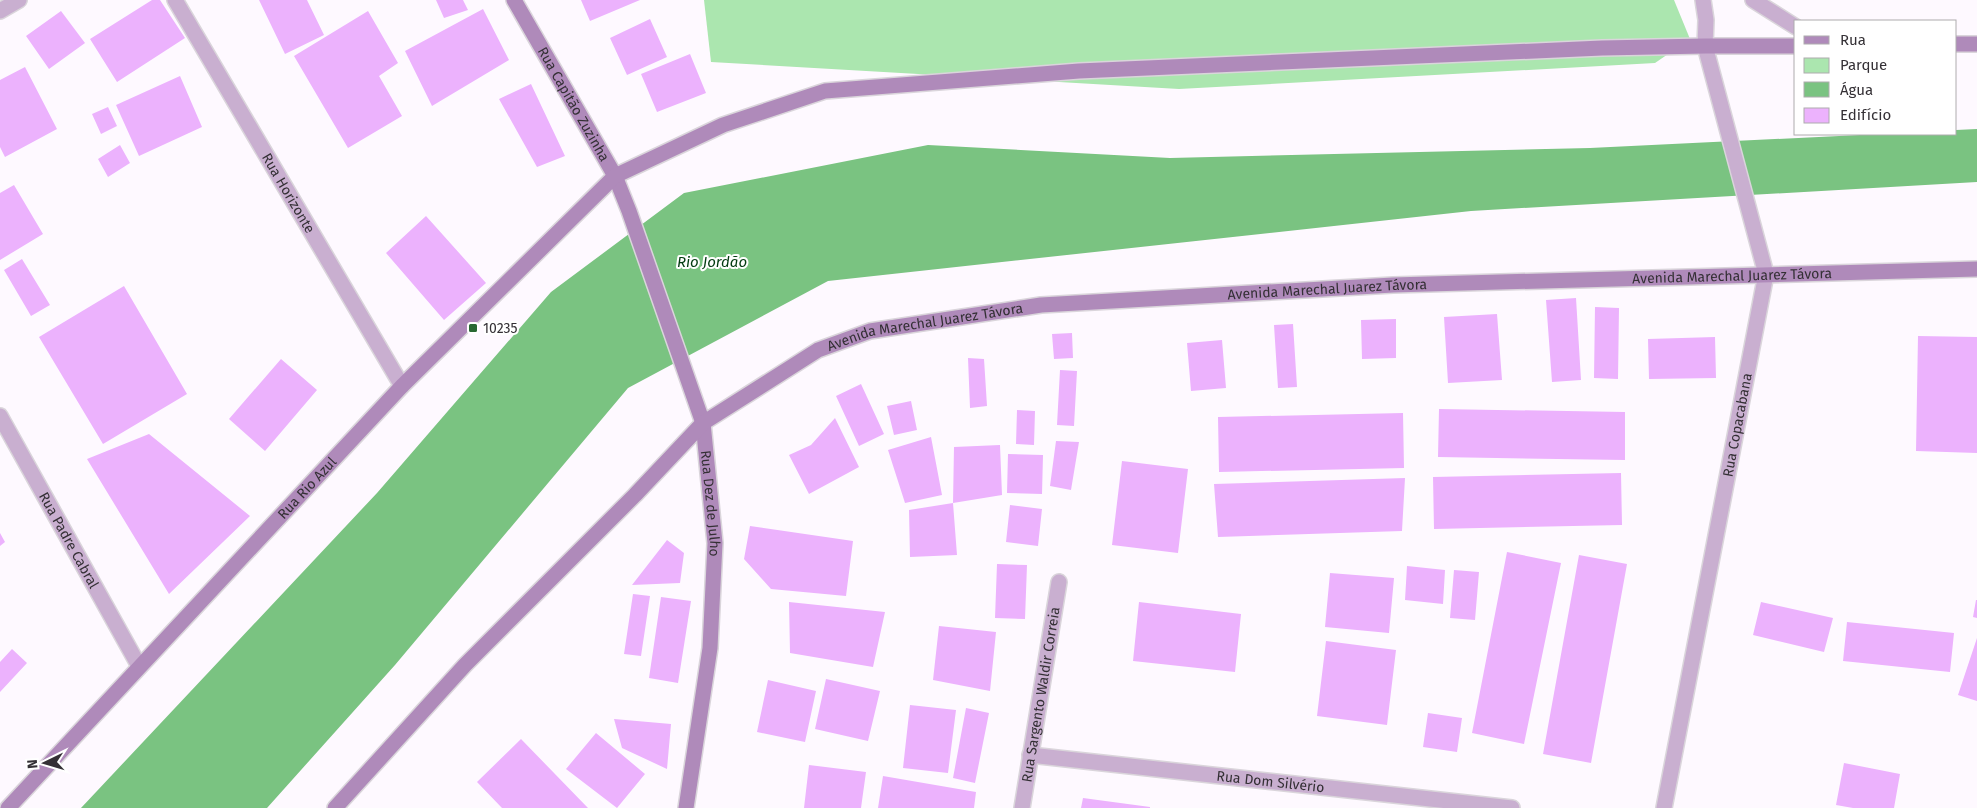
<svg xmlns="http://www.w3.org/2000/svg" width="1977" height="808" font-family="'Fira Sans',sans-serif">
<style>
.green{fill:#abe6af}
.water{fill:#7ac381}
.building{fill:#ecb2fd}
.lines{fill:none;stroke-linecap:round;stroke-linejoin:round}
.minor-casing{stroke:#dad5db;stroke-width:18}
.secondary-casing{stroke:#dad5db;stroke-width:18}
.minor{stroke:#c9afd0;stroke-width:15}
.secondary{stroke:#af8aba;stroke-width:15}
.poi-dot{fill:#286832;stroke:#fff;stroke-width:2}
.labels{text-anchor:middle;stroke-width:4;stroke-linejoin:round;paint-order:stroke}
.street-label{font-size:14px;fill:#343035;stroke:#fff}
.poi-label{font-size:14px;fill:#343035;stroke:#fff;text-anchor:start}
.water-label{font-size:15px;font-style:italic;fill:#023b10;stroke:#fff}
</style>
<rect width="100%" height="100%" fill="#fef9ff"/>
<path class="green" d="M 704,0 L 1674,0 L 1690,39 L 1655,63 L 1179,89 L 711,62 Z"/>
<path class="water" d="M 1977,129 L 1977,182 L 1471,211 L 828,281 L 628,388 L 395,665 L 267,808 L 81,808 L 377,493 L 551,292 L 684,193 L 928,145 L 1170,158 L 1590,148 L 1880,134 L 1956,134 L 1956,130 Z"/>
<path class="building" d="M 152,0 L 160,0 L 185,38 L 117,82 L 90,39 Z
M 259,0 L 307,0 L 324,35 L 285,54 Z
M 436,0 L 463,0 L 468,10 L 444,18 Z
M 581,0 L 640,0 L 590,21 Z
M 483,9 L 509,60 L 432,106 L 405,51 Z
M 61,11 L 85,43 L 49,69 L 26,36 Z
M 368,11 L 398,63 L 379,76 L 402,116 L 348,148 L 294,56 Z
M 650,19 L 667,57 L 627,75 L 610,38 Z
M 690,54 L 706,93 L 657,112 L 641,74 Z
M 25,67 L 57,129 L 5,157 L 0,147 L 0,80 Z
M 180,76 L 202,127 L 139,156 L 116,105 Z
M 531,84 L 565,156 L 537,167 L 499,99 Z
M 108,107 L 117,126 L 101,134 L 92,114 Z
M 120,145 L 130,163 L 108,177 L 98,159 Z
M 14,185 L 43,234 L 0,260 L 0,193 Z
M 426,216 L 486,283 L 444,320 L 386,253 Z
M 22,259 L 50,305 L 31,316 L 4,270 Z
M 124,286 L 187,394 L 103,444 L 39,337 Z
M 1576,298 L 1581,380 L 1552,382 L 1546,300 Z
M 1595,307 L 1619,308 L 1618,379 L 1594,378 Z
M 1497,314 L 1502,380 L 1448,383 L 1444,317 Z
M 1396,319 L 1396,358 L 1362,359 L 1361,320 Z
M 1293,324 L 1297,387 L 1278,388 L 1274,325 Z
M 1072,333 L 1073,358 L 1054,359 L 1052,334 Z
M 1918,336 L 1977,337 L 1977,453 L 1916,451 Z
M 1715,337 L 1716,378 L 1649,379 L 1648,339 Z
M 1222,340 L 1226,388 L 1191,391 L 1187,343 Z
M 968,358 L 984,359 L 987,406 L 970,408 Z
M 281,359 L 317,390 L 265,451 L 229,419 Z
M 1060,370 L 1077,371 L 1074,426 L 1057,425 Z
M 861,384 L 884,434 L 859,446 L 836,396 Z
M 911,401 L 917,430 L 894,435 L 887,406 Z
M 1439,409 L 1625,412 L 1625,460 L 1438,457 Z
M 1017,410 L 1035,411 L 1034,445 L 1016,444 Z
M 1403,413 L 1404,468 L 1219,472 L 1218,417 Z
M 835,418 L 859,467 L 809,494 L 789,455 L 811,445 Z
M 149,434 L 250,516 L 169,594 L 87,459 Z
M 931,437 L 942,495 L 905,503 L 888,450 Z
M 1056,441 L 1079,442 L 1071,490 L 1050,486 Z
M 1000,445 L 1002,495 L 953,503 L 954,447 Z
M 1008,454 L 1043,455 L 1042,494 L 1007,493 Z
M 1122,461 L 1188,469 L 1178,553 L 1112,545 Z
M 1621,473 L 1622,525 L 1434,529 L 1433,477 Z
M 1405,478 L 1402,531 L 1218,537 L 1214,484 Z
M 953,503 L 957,555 L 910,557 L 909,510 Z
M 1010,505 L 1042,509 L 1038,546 L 1006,542 Z
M 750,526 L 853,541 L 846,596 L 771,589 L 744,559 Z
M 0,533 L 5,542 L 0,546 Z
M 667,540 L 684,553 L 680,583 L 632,585 Z
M 1507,552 L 1561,563 L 1524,744 L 1472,733 Z
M 1579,555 L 1627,564 L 1591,763 L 1543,754 Z
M 997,564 L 1027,565 L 1025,619 L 995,618 Z
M 1407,566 L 1445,570 L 1443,604 L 1405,600 Z
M 1454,570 L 1479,572 L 1475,620 L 1450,618 Z
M 1330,573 L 1394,578 L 1389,633 L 1325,627 Z
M 633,594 L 650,596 L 641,656 L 624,654 Z
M 661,597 L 691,601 L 678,683 L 649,678 Z
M 1976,600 L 1977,600 L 1977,618 L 1973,617 Z
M 789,602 L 885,612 L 873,667 L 790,653 Z
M 1139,602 L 1241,614 L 1235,672 L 1133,661 Z
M 1761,602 L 1833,618 L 1824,652 L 1753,635 Z
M 1847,622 L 1954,633 L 1950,672 L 1843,661 Z
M 939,626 L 996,632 L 990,691 L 933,680 Z
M 1977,638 L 1977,701 L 1958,695 Z
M 1326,641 L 1396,650 L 1387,725 L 1317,716 Z
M 12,649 L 27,663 L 0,692 L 0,662 Z
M 826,679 L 880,691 L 868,741 L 815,729 Z
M 768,680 L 816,691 L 805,742 L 757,732 Z
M 910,705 L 956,710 L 948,773 L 903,768 Z
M 966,708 L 989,713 L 975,783 L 953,778 Z
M 1428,713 L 1462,718 L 1457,752 L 1423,747 Z
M 614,719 L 671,724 L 667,769 L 622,748 Z
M 596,733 L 645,774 L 617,808 L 566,769 Z
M 521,739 L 588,808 L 502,808 L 477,782 Z
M 1844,763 L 1900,774 L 1894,808 L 1853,808 L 1836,805 Z
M 809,765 L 866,772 L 861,808 L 804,808 Z
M 883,776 L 976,792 L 974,808 L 878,808 Z
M 1083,798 L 1150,807 L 1150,808 L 1081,808 Z"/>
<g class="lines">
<defs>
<g id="minor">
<path id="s1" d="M 175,0 L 402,386"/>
<path d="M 1753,0 L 1796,27"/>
<path d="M 0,11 L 19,0"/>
<path id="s2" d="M 0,416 L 139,666"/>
<path id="s3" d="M 1030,755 L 1512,808"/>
<path id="s4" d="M 1022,808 L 1059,582"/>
<path id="s5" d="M 1664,808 L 1766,274 L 1705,46 L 1706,20 L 1703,0"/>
</g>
<g id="secondary">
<path id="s6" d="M 514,0 L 615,176 L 629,211 L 703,423 L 715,543 L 710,648 L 686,808"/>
<path d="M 1956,44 L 1977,44"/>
<path id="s7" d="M 8,808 L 402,386 L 615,176 L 723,125 L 825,91 L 1079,71 L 1602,48 L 1705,46 L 1796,46"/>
<path id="s8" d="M 335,808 L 465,665 L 635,495 L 703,423 L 818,350 L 870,331 L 1041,305 L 1393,285 L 1977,269"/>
</g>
</defs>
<use href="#minor" class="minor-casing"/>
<use href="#secondary" class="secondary-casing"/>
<use href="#minor" class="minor"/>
<use href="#secondary" class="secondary"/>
</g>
<rect class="poi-dot" x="468" y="323" width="10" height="10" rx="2.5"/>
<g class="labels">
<g class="street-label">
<text dy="5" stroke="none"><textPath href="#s6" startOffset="120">Rua Capitão Zuzinha</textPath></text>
<text dy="5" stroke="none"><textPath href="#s1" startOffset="224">Rua Horizonte</textPath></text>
<text dy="5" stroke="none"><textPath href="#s8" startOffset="1589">Avenida Marechal Juarez Távora</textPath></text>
<text dy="5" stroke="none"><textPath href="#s8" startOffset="1184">Avenida Marechal Juarez Távora</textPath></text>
<text dy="5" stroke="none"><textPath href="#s8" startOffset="779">Avenida Marechal Juarez Távora</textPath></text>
<text dy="5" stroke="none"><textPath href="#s5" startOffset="390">Rua Copacabana</textPath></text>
<text dy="5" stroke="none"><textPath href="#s7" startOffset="438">Rua Rio Azul</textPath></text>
<text dy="5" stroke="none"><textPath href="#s6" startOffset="546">Rua Dez de Julho</textPath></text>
<text dy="5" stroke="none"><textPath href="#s2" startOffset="142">Rua Padre Cabral</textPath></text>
<text dy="5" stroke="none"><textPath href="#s4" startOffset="115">Rua Sargento Waldir Correia</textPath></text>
<text dy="5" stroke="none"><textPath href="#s3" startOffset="242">Rua Dom Silvério</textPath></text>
</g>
<g class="poi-label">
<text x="483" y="333">10235</text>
</g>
<g class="water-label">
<text x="712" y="267">Rio Jordão</text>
</g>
</g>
<rect x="1794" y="20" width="162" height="115" fill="#ffffff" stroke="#aeacae"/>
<rect x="1804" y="36" width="25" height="8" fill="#af8aba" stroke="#aeacae"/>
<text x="1840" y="45" font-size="15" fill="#343035">Rua</text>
<rect x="1804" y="58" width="25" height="15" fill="#abe6af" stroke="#aeacae"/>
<text x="1840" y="70" font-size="15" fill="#343035">Parque</text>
<rect x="1804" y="82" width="25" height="15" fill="#7ac381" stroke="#aeacae"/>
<text x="1840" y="95" font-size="15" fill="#343035">Água</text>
<rect x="1804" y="108" width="25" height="15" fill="#ecb2fd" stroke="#aeacae"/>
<text x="1840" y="120" font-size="15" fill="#343035">Edifício</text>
<g transform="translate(45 763) rotate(265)" stroke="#ffffff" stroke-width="4" paint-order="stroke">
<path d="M0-4L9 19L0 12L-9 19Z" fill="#343035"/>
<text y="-8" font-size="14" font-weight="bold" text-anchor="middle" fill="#343035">N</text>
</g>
</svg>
